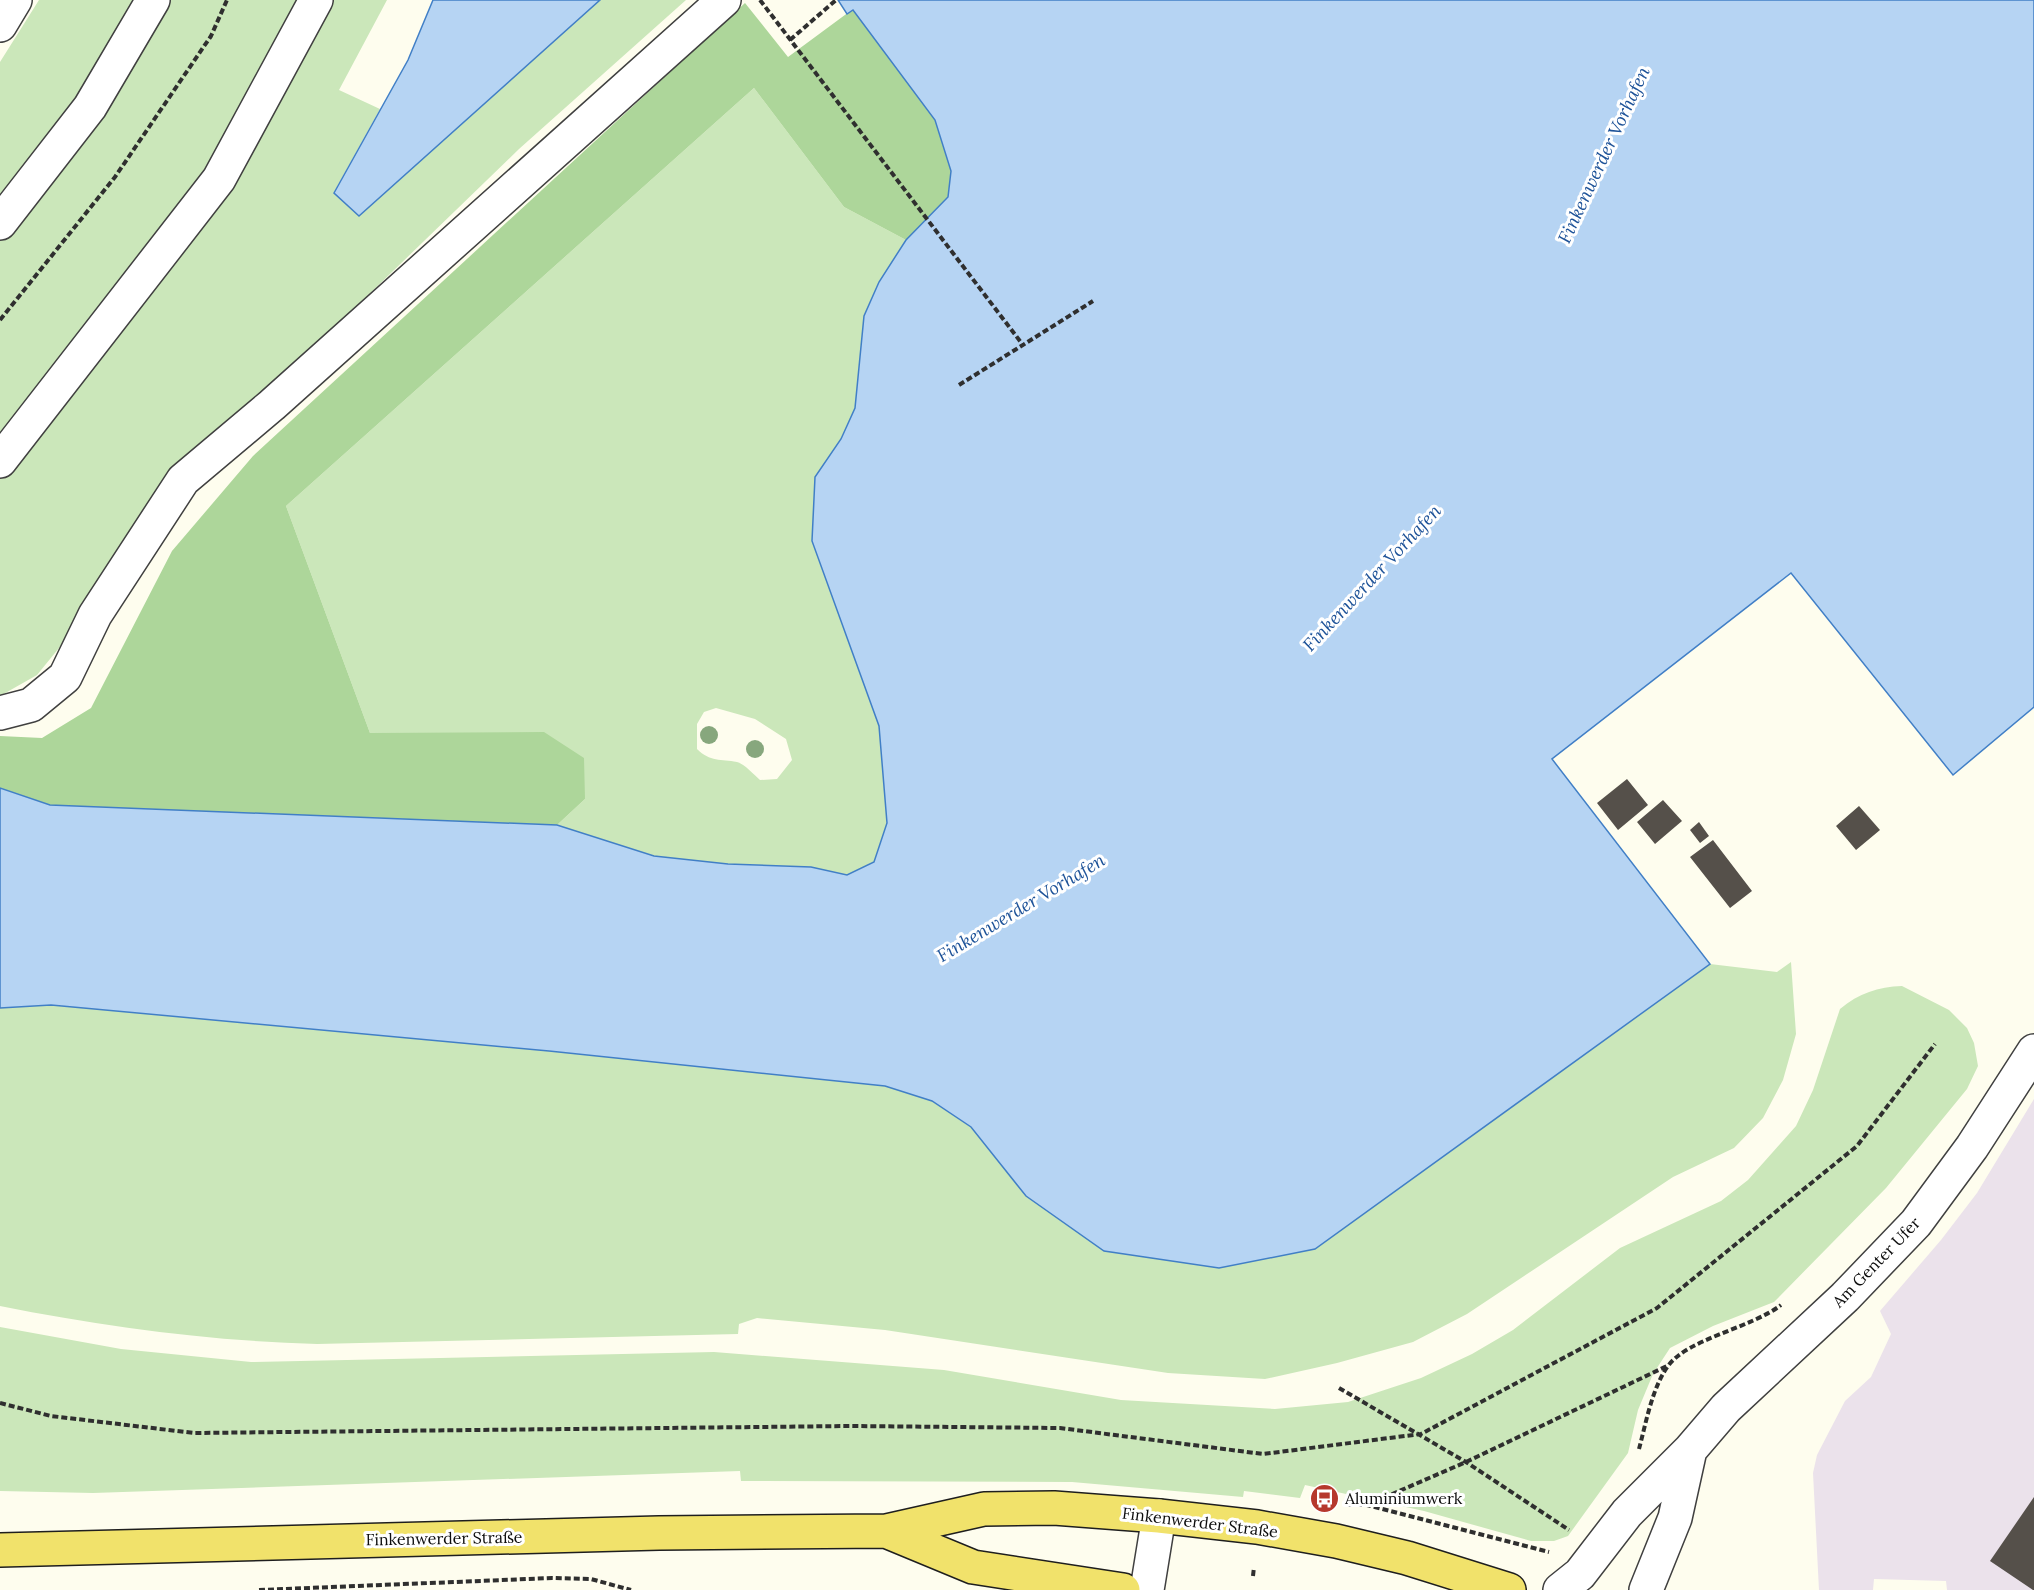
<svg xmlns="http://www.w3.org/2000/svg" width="2034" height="1590" font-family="Lora,serif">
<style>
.industrial{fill:#ebe2eb}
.green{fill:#cbe7ba;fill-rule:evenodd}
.forest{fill:#add69a}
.water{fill:#b6d4f3;stroke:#417fc6;stroke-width:1.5}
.building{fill:#55504a}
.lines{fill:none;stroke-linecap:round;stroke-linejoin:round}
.minor-casing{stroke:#404040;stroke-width:36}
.major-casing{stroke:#1e1e1e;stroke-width:36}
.path{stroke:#2f2f2f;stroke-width:4;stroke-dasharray:6 3;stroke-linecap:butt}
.minor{stroke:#fff;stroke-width:33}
.major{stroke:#f1e26b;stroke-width:33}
.tree{fill:#87a77d}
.labels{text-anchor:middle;stroke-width:6;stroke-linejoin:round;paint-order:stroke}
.street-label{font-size:16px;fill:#0d0d0d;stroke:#fff}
.poi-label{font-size:16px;fill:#0d0d0d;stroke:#fff;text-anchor:start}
.water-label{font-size:18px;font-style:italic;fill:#1d5298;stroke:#fff}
</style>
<rect width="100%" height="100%" fill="#fefdee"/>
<path class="industrial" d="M 2034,1099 L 2034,1590 L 1947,1590 L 1946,1581 L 1874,1579 L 1873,1590 L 1819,1590 L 1813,1473 L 1817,1455 L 1845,1401 L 1871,1377 L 1891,1334 L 1880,1311 L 1941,1240 L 1977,1193 Z"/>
<path class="green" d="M 39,0 L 144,0 L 0,208 L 0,62 Z
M 162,0 L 310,0 L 258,102 L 0,450 L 0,237 Z
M 332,0 L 387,0 L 339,90 L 380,109 L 334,192 L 359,215 L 600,0 L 686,0 L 519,149 L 265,395 L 37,675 L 0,696 L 0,476 Z
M 754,88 L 844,207 L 906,240 L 879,282 L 864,316 L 855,408 L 841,439 L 815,477 L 812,541 L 879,726 L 887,823 L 874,862 L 847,875 L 811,867 L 728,864 L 654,856 L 557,825 L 585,799 L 544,733 L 370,733 L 286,506 ZM 716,708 L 755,719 L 786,739 L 792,760 L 777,779 L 760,780 C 754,775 745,764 737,762 C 721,759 710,762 697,749 L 697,724 L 704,712 Z
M 1791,962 L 1796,1034 L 1783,1080 L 1763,1118 L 1734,1148 L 1673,1177 L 1467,1314 L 1413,1342 L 1337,1363 L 1265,1379 L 1168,1373 L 885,1330 L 757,1318 L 739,1324 L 738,1334 L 317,1344 C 210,1341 105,1327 0,1306 L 0,1008 L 51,1005 L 549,1051 L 885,1086 L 932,1101 L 971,1127 L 1026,1196 L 1315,1249 L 1710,964 L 1777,972 Z
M 1902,986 L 1949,1010 L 1967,1028 L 1974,1043 L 1978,1066 L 1967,1089 L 1886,1188 L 1774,1302 L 1713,1326 L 1670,1348 L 1653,1374 L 1638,1410 L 1628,1453 L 1568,1536 L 1554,1541 L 1531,1541 L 1424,1511 L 1305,1485 L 1300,1498 L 1244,1491 L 1243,1497 L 1072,1482 L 741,1481 L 740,1471 L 93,1493 L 0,1491 L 0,1327 L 121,1349 L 251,1362 L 714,1352 L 944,1370 L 1121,1400 L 1275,1409 L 1348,1402 L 1421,1378 L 1472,1354 L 1513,1330 L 1620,1248 L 1721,1201 L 1748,1180 L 1796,1126 L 1813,1090 L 1840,1009 C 1859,993 1878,987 1902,986 Z"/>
<path class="forest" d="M 745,3 L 788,57 L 853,9 L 935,120 L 951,171 L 948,197 L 906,240 L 844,207 L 754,88 L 286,506 L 370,733 L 544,732 L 584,758 L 585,799 L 557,825 L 49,805 L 0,788 L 0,736 L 42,738 L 91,708 L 172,551 L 253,456 Z"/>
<path class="water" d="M 433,0 L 600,0 L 359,216 L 334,193 L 408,60 Z
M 838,0 L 2034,0 L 2034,707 L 1953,775 L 1791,573 L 1552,759 L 1710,964 L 1315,1249 L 1219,1268 L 1104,1251 L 1026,1196 L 971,1127 L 932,1101 L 885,1086 L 549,1051 L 51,1005 L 0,1008 L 0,788 L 50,805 L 557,825 L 654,856 L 728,864 L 811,867 L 847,875 L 874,862 L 887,823 L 879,726 L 812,541 L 815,477 L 841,439 L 855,408 L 864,316 L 879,282 L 906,240 L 948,197 L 951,171 L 935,120 L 853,10 L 847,14 Z"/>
<path class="building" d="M 1627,779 L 1648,805 L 1618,830 L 1597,803 Z
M 1663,800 L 1682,821 L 1655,844 L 1637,822 Z
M 1859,806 L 1880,830 L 1856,850 L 1836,826 Z
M 1699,822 L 1709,836 L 1700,843 L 1690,830 Z
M 1713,840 L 1752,891 L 1730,908 L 1690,857 Z
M 2034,1497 L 2034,1590 L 2033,1590 L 1990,1561 Z"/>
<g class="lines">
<defs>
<path id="minor" d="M 0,25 L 15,0
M 0,223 L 90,107 L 153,0
M 0,461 L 219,179 L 316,0
M 0,713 L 31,705 L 65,677 L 95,615 L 183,480 L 272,405 L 724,0
M 1147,1590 L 1159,1516
M 1560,1590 L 1580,1574 L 1627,1513 L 1690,1450 L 1726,1408 L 1845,1297 L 1916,1223 L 1972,1147 L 2034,1051
M 1646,1590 L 1675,1518 L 1690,1450"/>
<path id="major" d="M 886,1531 L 973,1567 L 1123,1590
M 0,1550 L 659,1533 L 886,1531 L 984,1509 L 1054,1508 L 1159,1516 L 1257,1527 L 1336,1541 L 1407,1558 L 1509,1590"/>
</defs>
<use href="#minor" class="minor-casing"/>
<use href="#major" class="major-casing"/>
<path class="path" d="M 760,0 L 1023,345
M 790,40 L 836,0
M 0,320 L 115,177 L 211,36 L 227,0
M 959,385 L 1093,301
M 1339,1388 L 1466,1462 L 1569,1530
M 0,1403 L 51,1416 L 194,1433 L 851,1426 L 1060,1428 L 1263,1454 L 1421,1434 L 1657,1308 L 1857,1146 L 1935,1044
M 1639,1449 C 1646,1423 1652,1388 1668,1366 C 1687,1339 1751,1328 1781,1305
M 1347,1505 L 1367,1505 L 1549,1552
M 1367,1505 L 1466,1462 L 1667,1366
M 1253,1576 L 1254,1567
M 259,1590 L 552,1578 L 591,1579 L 631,1590"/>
<use href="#minor" class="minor"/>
<use href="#major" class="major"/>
</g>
<g class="tree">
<circle cx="709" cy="735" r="9"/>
<circle cx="755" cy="749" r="9"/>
</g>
<defs>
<symbol id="bus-disc" viewBox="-11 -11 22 22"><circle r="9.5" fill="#b6382d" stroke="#fff"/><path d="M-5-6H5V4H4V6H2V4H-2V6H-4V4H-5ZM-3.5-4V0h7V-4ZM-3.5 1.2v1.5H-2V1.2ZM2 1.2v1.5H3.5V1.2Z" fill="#fff"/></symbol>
</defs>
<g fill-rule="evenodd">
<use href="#bus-disc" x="1308" y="1482" width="33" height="33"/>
</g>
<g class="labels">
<g class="street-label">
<text transform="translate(1876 1262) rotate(-46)" y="6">Am Genter Ufer</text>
<text transform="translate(1200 1522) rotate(7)" y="6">Finkenwerder Straße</text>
<text transform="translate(444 1538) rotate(-1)" y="6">Finkenwerder Straße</text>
</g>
<g class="poi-label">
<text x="1345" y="1504">Aluminiumwerk</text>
</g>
<g class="water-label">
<text transform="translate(1604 155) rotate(-65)" y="6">Finkenwerder Vorhafen</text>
<text transform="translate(1372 578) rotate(-47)" y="6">Finkenwerder Vorhafen</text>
<text transform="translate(1021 908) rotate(-31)" y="6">Finkenwerder Vorhafen</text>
</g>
</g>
</svg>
